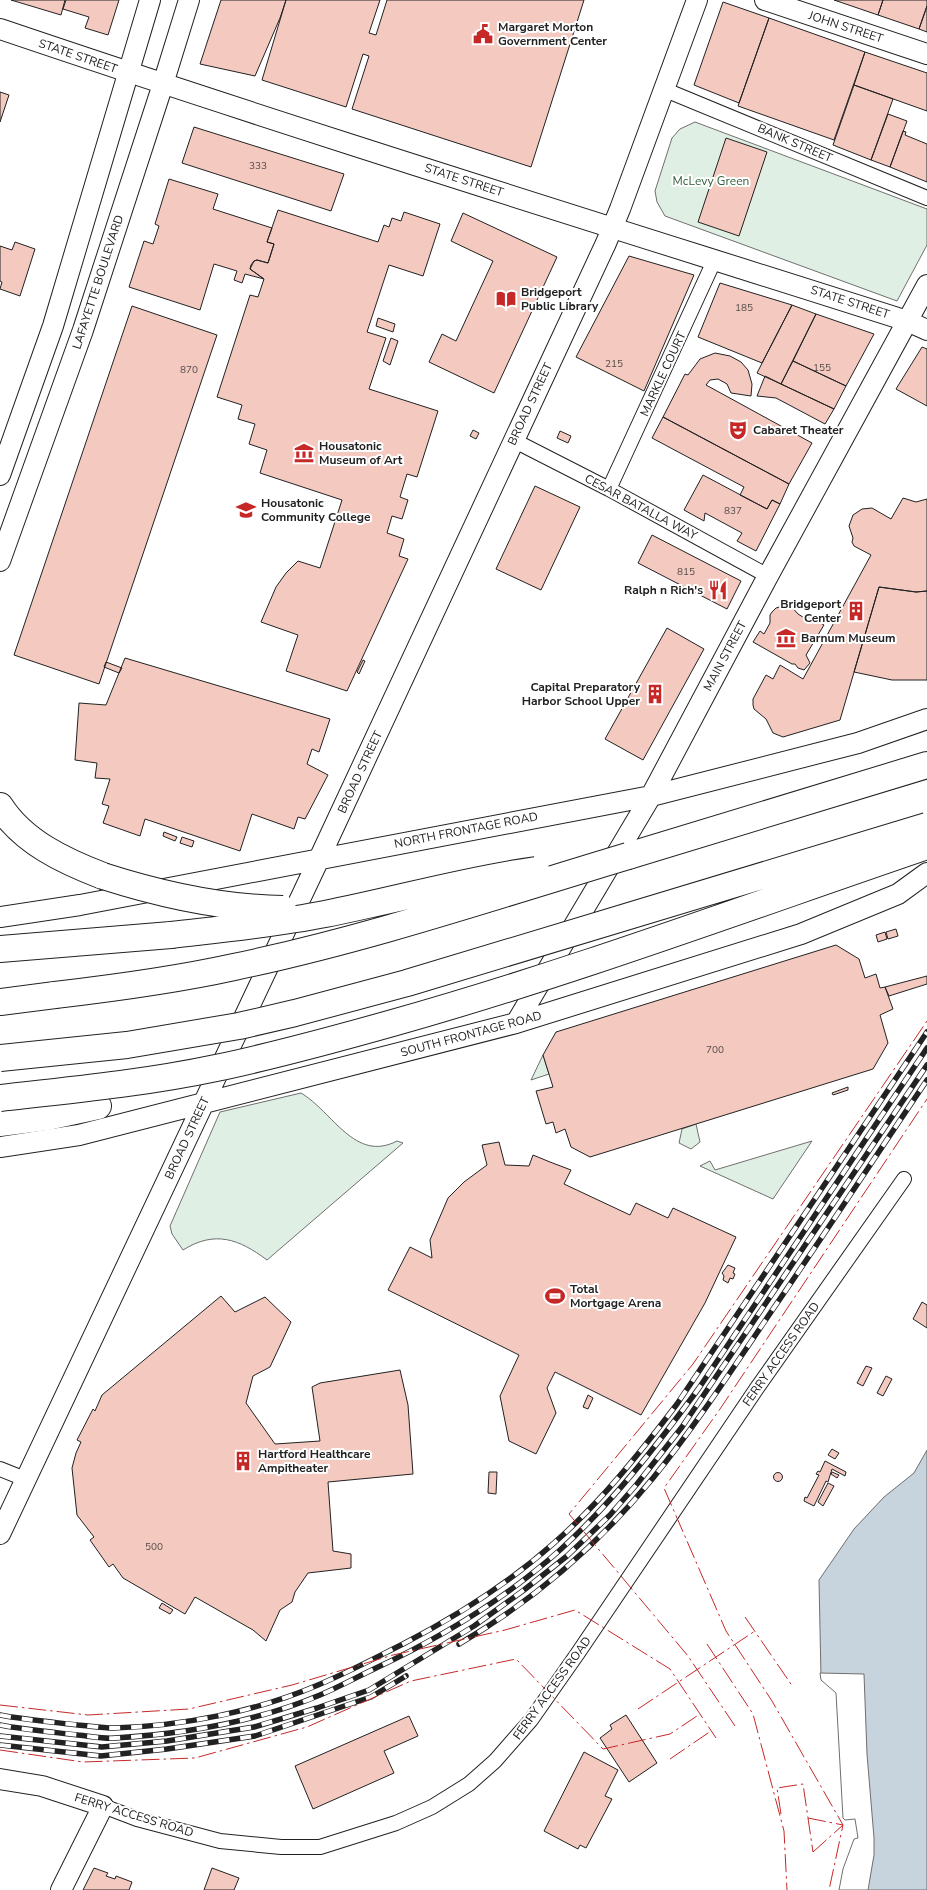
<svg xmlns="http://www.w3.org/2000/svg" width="927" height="1890" font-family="'Nunito Sans',sans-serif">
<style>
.green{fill:#e0efe3;stroke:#6f6f6f}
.water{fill:#c7d3dd;stroke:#6f6f6f}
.pier{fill:#fff;stroke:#6f6f6f}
.building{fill:#f3c9c0;stroke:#222}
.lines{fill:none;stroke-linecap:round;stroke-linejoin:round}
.street-casing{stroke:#222;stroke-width:16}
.secondary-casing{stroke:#222;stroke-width:22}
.highway-casing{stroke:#222;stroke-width:28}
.street{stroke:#fff;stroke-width:14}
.secondary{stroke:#fff;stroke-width:20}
.highway{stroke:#fff;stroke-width:26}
.rail-casing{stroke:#222;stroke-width:5.5}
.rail{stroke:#fff;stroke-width:4;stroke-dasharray:11;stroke-linecap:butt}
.highway-bridge-casing{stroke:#222;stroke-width:28;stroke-linecap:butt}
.highway-bridge{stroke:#fff;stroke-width:26}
.power{stroke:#c62828;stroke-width:1;stroke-dasharray:18 4 2.5 4;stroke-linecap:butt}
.labels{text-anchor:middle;stroke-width:4;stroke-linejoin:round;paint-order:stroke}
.number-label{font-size:10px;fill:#564c4a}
.poi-label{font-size:12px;font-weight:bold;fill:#222;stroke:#fff;text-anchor:start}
.street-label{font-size:12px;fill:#222;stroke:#fff}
.park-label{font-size:12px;fill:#2f5e38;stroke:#fff}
</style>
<rect width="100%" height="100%" fill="#fff"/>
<path class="green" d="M 695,122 L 927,209 L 927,245 L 897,301 L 665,216 L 657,202 L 655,191 L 672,138 L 680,129 Z
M 543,1055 L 549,1074 L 531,1080 Z
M 301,1093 C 333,1112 355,1163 397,1141 L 403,1143 L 267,1260 C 239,1239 215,1230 183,1250 L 172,1234 L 170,1226 L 220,1112 Z
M 696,1124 L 700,1142 L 691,1149 L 679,1143 L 682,1129 Z
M 812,1141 L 773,1199 L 700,1166 L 710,1161 L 715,1170 Z"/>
<path class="water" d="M 927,1450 L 927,1890 L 842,1890 L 860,1840 L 838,1692 L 821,1678 L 819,1580 L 854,1529 L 884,1497 L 914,1473 Z"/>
<path class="pier" d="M 820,1673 L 864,1674 L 867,1754 L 874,1838 L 874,1855 L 868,1890 L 839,1890 L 843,1869 L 854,1839 L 858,1838 L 855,1819 L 845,1820 L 843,1818 L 836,1693 L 821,1680 Z"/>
<path class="building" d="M 11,0 L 65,0 L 61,15 Z
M 66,0 L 119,0 L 108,35 L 85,28 L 89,17 L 63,9 Z
M 221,0 L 286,0 L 280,18 L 255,76 L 200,64 Z
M 286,0 L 380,0 L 369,33 L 376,35 L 387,0 L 584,0 L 531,167 L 352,109 L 369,56 L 363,54 L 346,107 L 262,80 Z
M 834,0 L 883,0 L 878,15 Z
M 883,0 L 927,0 L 927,6 L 919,29 L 878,15 Z
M 723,2 L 769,18 L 739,103 L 694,85 Z
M 927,6 L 927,32 L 919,29 Z
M 769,18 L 865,52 L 834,140 L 738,106 Z
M 865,52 L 927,73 L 927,111 L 854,85 Z
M 854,85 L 893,99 L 871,160 L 833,145 Z
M 0,92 L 9,95 L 0,122 Z
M 888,114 L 907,121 L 890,167 L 871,160 Z
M 194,127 L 344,174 L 331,211 L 182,163 Z
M 903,131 L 906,132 L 905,135 L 927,144 L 927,182 L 890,167 Z
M 726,138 L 767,152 L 739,236 L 698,222 Z
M 169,179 L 218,194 L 213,209 L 272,228 L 267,242 L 274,244 L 268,263 L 257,260 L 254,261 L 250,269 L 264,279 L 245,274 L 242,283 L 234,280 L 237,271 L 214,264 L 200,310 L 129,287 L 144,241 L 153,244 L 159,226 L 155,224 Z
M 278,210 L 378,242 L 384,225 L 389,227 L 392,218 L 401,221 L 404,212 L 440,224 L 423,276 L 389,265 L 367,332 L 386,338 L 369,389 L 438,411 L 417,477 L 407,474 L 400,497 L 408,500 L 402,519 L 392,516 L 387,533 L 404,539 L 399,556 L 408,559 L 347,691 L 286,671 L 298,635 L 261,622 L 276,587 L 286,573 L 298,561 L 320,568 L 342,500 L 260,473 L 267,450 L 249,444 L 255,424 L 238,419 L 242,405 L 217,397 L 250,295 L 258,297 L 264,279 L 250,269 L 251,265 L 254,261 L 257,260 L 268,263 L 274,244 L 267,242 Z
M 463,213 L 557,257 L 494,393 L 429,362 L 442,334 L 456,341 L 493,261 L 451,241 Z
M 15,242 L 35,249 L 20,296 L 0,289 L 2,282 L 0,281 L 0,246 L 12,250 Z
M 629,256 L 694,275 L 644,391 L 576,357 Z
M 720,283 L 792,305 L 762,363 L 698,337 Z
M 792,305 L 816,314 L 781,384 L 757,373 Z
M 132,306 L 217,335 L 99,684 L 14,655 Z
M 816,314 L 874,334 L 846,386 L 793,361 Z
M 378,318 L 395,324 L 393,332 L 376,326 Z
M 391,338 L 398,341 L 390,365 L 383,361 Z
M 922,347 L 927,349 L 927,406 L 896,389 Z
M 715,353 L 730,356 L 741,362 L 748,370 L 752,384 L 751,396 L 731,393 L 727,384 L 718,379 L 710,380 L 706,385 L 812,443 L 789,484 L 663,417 L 685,374 L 688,375 L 700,359 Z
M 793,361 L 846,386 L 834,409 L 781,384 Z
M 765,376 L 781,384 L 834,409 L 825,424 L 776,398 L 757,396 Z
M 663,417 L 789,484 L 780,504 L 772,500 L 767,509 L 740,495 L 744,487 L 652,438 Z
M 473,430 L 479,433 L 476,439 L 470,436 Z
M 560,431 L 571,436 L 568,443 L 557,438 Z
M 703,475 L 767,509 L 772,500 L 780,504 L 756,551 L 737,541 L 742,533 L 705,513 L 704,521 L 684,510 Z
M 535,486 L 580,507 L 541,590 L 496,569 Z
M 903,498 L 916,502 L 927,499 L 927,591 L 916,592 L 879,587 L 840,720 L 783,737 L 773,733 L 766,719 L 754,709 L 753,705 L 753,699 L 766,675 L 773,679 L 780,665 L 803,679 L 871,555 L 854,546 L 852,542 L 853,538 L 849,526 L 853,515 L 862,509 L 872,508 L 891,519 Z
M 652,535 L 741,581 L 727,609 L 638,563 Z
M 879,587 L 916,592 L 927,591 L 927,680 L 892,680 L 854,672 Z
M 786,605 L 791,606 L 798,614 L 806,619 L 808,616 L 824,625 L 806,655 L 810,663 L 804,670 L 798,668 L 795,664 L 792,664 L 753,642 L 760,631 L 764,634 L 770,623 L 770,615 L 772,612 L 776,608 Z
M 667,628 L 704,649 L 643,760 L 605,739 Z
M 125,658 L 330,719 L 319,752 L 312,749 L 307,764 L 328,775 L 305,819 L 298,817 L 294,829 L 252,814 L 240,851 L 145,819 L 140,836 L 103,823 L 109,806 L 102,804 L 110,779 L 95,778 L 97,763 L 75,760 L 79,703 L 106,705 Z
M 363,660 L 365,661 L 359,674 L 357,672 Z
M 106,662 L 122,668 L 119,673 L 104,667 Z
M 164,832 L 177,837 L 175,841 L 163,836 Z
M 182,837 L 194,841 L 192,847 L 180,843 Z
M 896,929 L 898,936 L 888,939 L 886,932 Z
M 885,932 L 887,939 L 878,942 L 876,935 Z
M 836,945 L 859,959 L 865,978 L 876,974 L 880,988 L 885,987 L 893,1009 L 880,1015 L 888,1043 L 873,1069 L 590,1157 L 571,1147 L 565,1129 L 556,1133 L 553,1122 L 546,1124 L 536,1091 L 553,1087 L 543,1055 L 556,1032 Z
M 927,976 L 927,984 L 889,996 L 885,987 Z
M 848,1087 L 848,1090 L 833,1095 L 832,1093 Z
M 499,1142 L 505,1165 L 529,1166 L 533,1155 L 550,1162 L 571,1170 L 564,1184 L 630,1215 L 636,1203 L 668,1218 L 673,1208 L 736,1237 L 705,1303 L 641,1415 L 555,1372 L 547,1388 L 556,1413 L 536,1454 L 509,1441 L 500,1396 L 519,1355 L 388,1290 L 410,1247 L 432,1258 L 430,1240 L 448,1198 L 464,1182 L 487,1165 L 482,1145 Z
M 728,1265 L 735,1268 L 733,1273 L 735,1274 L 733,1279 L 730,1278 L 728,1283 L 723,1280 L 724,1276 L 722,1273 Z
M 221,1296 L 235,1312 L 265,1297 L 291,1322 L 270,1367 L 253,1376 L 246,1403 L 275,1444 L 320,1441 L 312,1387 L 320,1383 L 400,1370 L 408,1405 L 413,1474 L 328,1482 L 333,1551 L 351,1554 L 351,1568 L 308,1573 L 295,1592 L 292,1602 L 280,1610 L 266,1641 L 253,1630 L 195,1597 L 185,1614 L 123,1578 L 113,1564 L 109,1567 L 90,1540 L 94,1537 L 77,1515 L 72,1468 L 76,1453 L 81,1442 L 77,1440 L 93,1409 L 95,1411 L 102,1395 Z
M 922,1302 L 927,1305 L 927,1328 L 913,1319 Z
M 866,1366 L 872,1368 L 863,1386 L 857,1383 Z
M 886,1376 L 892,1379 L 883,1396 L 877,1393 Z
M 588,1395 L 593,1398 L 588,1409 L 583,1407 Z
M 832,1449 L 839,1453 L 835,1459 L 828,1455 Z
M 825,1461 L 846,1472 L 845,1476 L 832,1469 L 828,1482 L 826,1481 L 814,1506 L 804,1501 L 805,1497 L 807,1498 L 819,1475 L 816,1474 L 818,1471 L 820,1472 Z
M 489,1472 L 497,1472 L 496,1494 L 488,1493 Z
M 832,1472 L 839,1475 L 837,1478 L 831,1474 Z
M773.5 1477a4.5 4.5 0 1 1 9 0a4.5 4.5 0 1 1-9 0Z
M 828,1483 L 834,1486 L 823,1506 L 818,1502 Z
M 162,1603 L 173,1610 L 170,1614 L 159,1608 Z
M 626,1715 L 657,1763 L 629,1782 L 600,1738 L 612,1729 L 610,1725 Z
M 409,1716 L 418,1736 L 384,1751 L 394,1773 L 313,1809 L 295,1766 Z
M 584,1752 L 618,1770 L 605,1796 L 612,1799 L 586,1848 L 580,1845 L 578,1849 L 544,1831 Z
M 94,1868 L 108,1873 L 106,1876 L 115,1879 L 116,1876 L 132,1882 L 129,1890 L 83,1890 Z
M 212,1868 L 239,1878 L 234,1890 L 204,1890 Z"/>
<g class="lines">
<defs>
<path id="street" d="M 663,89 L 927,198
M 513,440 L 609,489 L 768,576
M 609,489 L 715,259
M 0,1469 L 25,1479
M 103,1806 L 137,1819 L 220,1841 L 281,1847 L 320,1847 L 396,1823 L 432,1807 L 469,1784 L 495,1761 L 531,1720 L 578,1653 L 757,1388 L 904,1179"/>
<path id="secondary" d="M 765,0 L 927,54
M 0,29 C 301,131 605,225 907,321 L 927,330
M 0,475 L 53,326 L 150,0
M 0,561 L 83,330 L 163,84 L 189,0
M 0,917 L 80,905 L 651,796 L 858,743 L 927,719
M 516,1023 L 651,796 L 768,576 L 927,285
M 0,1147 L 79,1135 L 516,1023 L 801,934 L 898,894 L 927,873
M 0,1534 L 319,859 L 606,243 L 620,209 L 697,0
M 0,1779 L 42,1786 L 103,1806 L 61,1890"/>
<path id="highway" d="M 0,806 C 23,842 64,861 103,876
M 628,856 L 927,765
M 0,949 L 171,935
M 0,1002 L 55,995
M 0,1123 L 47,1117 L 98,1106"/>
</defs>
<use href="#street" class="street-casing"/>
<use href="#secondary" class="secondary-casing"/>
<use href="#highway" class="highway-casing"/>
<use href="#street" class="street"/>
<use href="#secondary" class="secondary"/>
<use href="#highway" class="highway"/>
<defs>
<path id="rail" d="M 459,1644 C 533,1601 599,1544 653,1478 C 696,1425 733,1368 771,1312 C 824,1235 875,1157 927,1080
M 0,1715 C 26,1720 52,1722 78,1725 C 90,1726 102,1728 114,1728 C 182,1726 255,1712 318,1685 C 347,1673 375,1658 403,1644 C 457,1616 509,1583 554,1543 C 601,1502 639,1454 677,1404 L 927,1032
M 0,1725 C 26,1730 52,1732 78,1735 C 90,1736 103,1739 115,1738 C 184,1734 256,1722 320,1695 C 339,1687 357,1677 376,1668 C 442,1637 505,1599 560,1550 C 613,1502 657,1445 699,1388 L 927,1048
M 0,1736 L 102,1747 L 167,1741 L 254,1727 L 317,1708 L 369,1690 L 474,1626 L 524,1590 L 567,1556 L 610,1515 L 637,1484 L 682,1427 L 927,1065
M 0,1745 L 101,1756 L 167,1749 L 255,1736 L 371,1697 L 406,1676"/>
</defs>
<use href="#rail" class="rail-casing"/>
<use href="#rail" class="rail"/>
<defs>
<path id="highway-bridge" d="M 103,876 C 162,895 221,908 283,909
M 171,935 C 222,929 274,924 325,914 C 396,900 465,880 536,870
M 55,995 C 115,988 175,980 234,967 C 368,939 498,895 628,856
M 0,1058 L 127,1045 L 239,1026 L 295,1013 L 407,983 L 927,826
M 0,1098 C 72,1090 145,1083 216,1068 C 274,1056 332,1040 389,1024 C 571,973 748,907 927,846"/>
</defs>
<use href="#highway-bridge" class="highway-bridge-casing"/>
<use href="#highway-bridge" class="highway-bridge"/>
<path class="power" d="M 745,1617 L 793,1687
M 707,1644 L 753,1714 L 784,1831 L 787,1890
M 0,1705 L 88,1715 L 189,1709 L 292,1685 L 393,1655 L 505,1630 L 575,1610 L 670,1669 L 716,1738
M 638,1709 L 755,1631
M 735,1726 L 688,1656 L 569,1514 L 693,1364 L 927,1021
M 0,1750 L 83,1762 L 195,1758 L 307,1727 L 411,1681 L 516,1659 L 603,1749 L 670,1734 L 700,1714
M 670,1759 L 711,1731
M 781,1814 L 777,1788 L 803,1784 L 813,1852
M 808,1818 L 843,1825 L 772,1701 L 726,1631 L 664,1488 L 720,1409 L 927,1099
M 813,1852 L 843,1825 L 829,1890"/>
</g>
<defs>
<symbol id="civic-bare" viewBox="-9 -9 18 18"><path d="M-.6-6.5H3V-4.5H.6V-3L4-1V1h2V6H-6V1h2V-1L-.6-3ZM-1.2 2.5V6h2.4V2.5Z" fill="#c62828" stroke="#fff" stroke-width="2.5" paint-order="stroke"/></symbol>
<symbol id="library-bare" viewBox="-9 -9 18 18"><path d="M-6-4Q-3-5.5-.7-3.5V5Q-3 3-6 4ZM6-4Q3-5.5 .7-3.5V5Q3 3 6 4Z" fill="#c62828" stroke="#fff" stroke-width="2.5" paint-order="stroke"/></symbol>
<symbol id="theatre-bare" viewBox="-9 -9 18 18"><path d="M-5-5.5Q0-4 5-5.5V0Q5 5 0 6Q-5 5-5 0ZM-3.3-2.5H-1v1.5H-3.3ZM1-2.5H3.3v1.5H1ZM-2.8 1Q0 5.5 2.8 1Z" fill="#c62828" stroke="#fff" stroke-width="2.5" paint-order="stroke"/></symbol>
<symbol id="museum-bare" viewBox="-9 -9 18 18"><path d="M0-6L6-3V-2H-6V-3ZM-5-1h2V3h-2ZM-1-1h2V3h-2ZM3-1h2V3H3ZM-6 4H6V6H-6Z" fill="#c62828" stroke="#fff" stroke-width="2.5" paint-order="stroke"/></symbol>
<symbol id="university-bare" viewBox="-9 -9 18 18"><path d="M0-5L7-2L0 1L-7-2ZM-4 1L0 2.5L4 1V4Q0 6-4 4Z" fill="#c62828" stroke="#fff" stroke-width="2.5" paint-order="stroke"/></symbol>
<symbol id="restaurant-bare" viewBox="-9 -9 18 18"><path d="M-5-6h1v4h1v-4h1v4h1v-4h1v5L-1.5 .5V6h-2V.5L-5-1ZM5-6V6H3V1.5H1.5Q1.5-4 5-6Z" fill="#c62828" stroke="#fff" stroke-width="2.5" paint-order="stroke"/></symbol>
<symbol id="building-bare" viewBox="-9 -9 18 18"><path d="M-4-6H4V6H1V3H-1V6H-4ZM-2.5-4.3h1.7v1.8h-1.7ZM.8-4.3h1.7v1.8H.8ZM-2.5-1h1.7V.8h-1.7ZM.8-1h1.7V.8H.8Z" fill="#c62828" stroke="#fff" stroke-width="2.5" paint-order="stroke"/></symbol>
<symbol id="stadium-bare" viewBox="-9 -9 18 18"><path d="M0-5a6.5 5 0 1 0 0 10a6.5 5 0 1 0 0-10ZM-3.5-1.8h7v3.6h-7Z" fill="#c62828" stroke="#fff" stroke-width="2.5" paint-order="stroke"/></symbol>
</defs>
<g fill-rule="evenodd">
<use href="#civic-bare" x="469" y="20" width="28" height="28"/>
<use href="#library-bare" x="492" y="285" width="28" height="28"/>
<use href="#theatre-bare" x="724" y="416" width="28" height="28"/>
<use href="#museum-bare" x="290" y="439" width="28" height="28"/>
<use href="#university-bare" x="232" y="496" width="28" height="28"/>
<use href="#restaurant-bare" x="704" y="576" width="28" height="28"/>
<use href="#building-bare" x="842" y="597" width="28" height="28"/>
<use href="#museum-bare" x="772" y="624" width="28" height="28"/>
<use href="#building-bare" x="641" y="680" width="28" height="28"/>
<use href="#stadium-bare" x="541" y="1282" width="28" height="28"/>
<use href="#building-bare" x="229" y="1447" width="28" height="28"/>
</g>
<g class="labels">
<g class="number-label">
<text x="258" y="169">333</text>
<text x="744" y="311">185</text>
<text x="614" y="367">215</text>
<text x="822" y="371">155</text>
<text x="189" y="373">870</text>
<text x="733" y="514">837</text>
<text x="686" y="575">815</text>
<text x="715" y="1053">700</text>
<text x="154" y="1550">500</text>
</g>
<g class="poi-label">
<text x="498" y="31">Margaret Morton<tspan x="498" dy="14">Government Center</tspan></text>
<text x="521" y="296">Bridgeport<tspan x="521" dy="14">Public Library</tspan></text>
<text x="753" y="434">Cabaret Theater</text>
<text x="319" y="450">Housatonic<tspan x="319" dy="14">Museum of Art</tspan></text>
<text x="261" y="507">Housatonic<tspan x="261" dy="14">Community College</tspan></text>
<text x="703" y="594" text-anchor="end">Ralph n Rich's</text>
<text x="841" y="608" text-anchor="end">Bridgeport<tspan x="841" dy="14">Center</tspan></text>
<text x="801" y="642">Barnum Museum</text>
<text x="640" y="691" text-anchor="end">Capital Preparatory<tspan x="640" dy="14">Harbor School Upper</tspan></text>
<text x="570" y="1293">Total<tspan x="570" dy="14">Mortgage Arena</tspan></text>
<text x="258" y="1458">Hartford Healthcare<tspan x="258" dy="14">Ampitheater</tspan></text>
</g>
<g class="street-label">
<text transform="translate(846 27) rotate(18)" y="4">JOHN STREET</text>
<text transform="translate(78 56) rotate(19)" y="4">STATE STREET</text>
<text transform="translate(795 143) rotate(23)" y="4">BANK STREET</text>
<text transform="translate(464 180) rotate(18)" y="4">STATE STREET</text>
<text transform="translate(98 282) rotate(-72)" y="4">LAFAYETTE BOULEVARD</text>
<text transform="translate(850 302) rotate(18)" y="4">STATE STREET</text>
<text transform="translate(663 374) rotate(-65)" y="4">MARKLE COURT</text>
<text transform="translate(530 404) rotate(-65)" y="4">BROAD STREET</text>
<text transform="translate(641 507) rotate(28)" y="4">CESAR BATALLA WAY</text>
<text transform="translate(725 656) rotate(-62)" y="4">MAIN STREET</text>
<text transform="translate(360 772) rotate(-65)" y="4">BROAD STREET</text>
<text transform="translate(466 830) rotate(-11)" y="4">NORTH FRONTAGE ROAD</text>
<text transform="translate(471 1034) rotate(-15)" y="4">SOUTH FRONTAGE ROAD</text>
<text transform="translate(187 1138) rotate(-65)" y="4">BROAD STREET</text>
<text transform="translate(781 1354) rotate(-55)" y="4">FERRY ACCESS ROAD</text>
<text transform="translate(552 1688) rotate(-54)" y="4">FERRY ACCESS ROAD</text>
<text transform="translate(134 1815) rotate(17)" y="4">FERRY ACCESS ROAD</text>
</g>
<g class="park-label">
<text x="711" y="185">McLevy Green</text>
</g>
</g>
</svg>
